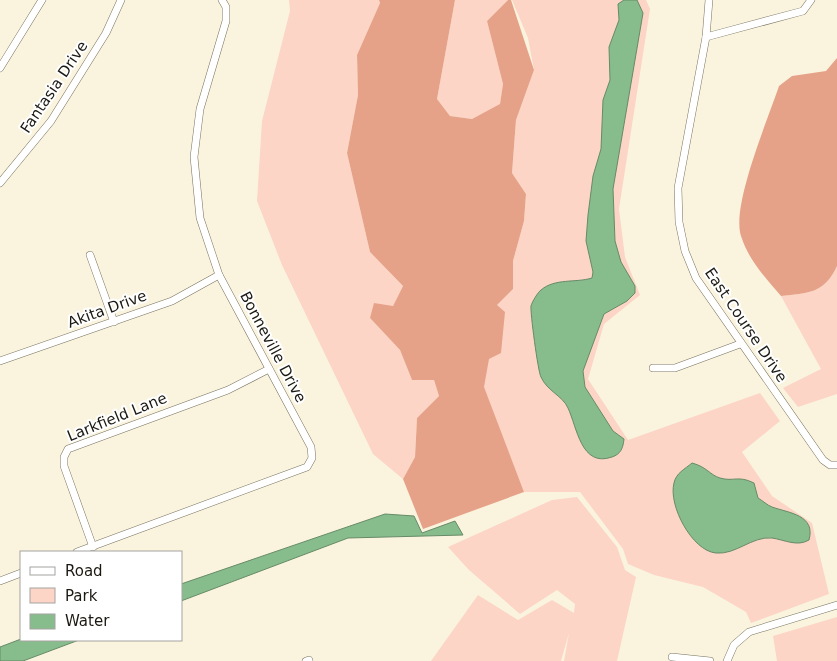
<svg xmlns="http://www.w3.org/2000/svg" width="837" height="661" font-family="'DejaVu Sans',sans-serif">
	<rect width="100%" height="100%" fill="#faf4de"/>
	<g fill="#fcd5c7">
		<polygon points="289,0 379,0 380,3 357,55 358,95 347,153 370,252 403,286 393,306 370,318 400,350 412,380 434,380 439,396 417,418 415,457 403,479 373,454 282,265 257,201 262,121 290,11"/>
		<polygon points="455,0 508,0 487,21 503,84 500,105 472,119 450,116 437,99"/>
		<polygon points="512,0 646,0 650,9 619,209 625,257 640,295 604,324 588,379 628,440 760,393 780,421 742,452 772,496 812,523 829,594 751,623 746,612 703,587 654,575 628,564 623,549 580,492 524,492 483,387 497,305 513,289 513,261 524,221 526,194 512,173 516,120 534,70 528,38"/>
		<path d="M837,266v128l-39,13 -15,-19 38,-19 -40,-73c27,-3 43,-2 56,-30z"/>
		<polygon points="577,497 617,547 625,570 636,577 617,661 564,661 569,633 561,661 431,661 478,595 518,620 552,600 574,613 575,604 557,590 520,614 469,570 448,547 552,500"/>
		<polygon points="837,617 837,661 777,661 773,636"/>
	</g>
	<g fill="#e6a289">
		<polygon points="379,0 455,0 437,99 450,116 472,119 500,104 503,84 487,21 508,0 511,0 534,70 516,120 512,173 526,194 524,221 513,261 513,289 497,305 505,312 501,353 489,359 484,387 524,492 423,529 403,479 415,457 417,418 439,396 434,380 412,380 400,350 370,318 374,303 393,306 403,286 370,252 347,153 358,95 357,55 380,3"/>
		<path d="M837,58v208c-13,28 -29,27 -56,30 -16,-19 -32,-35 -40,-60 -10,-30 27,-117 38,-150l13,-10 34,-5z"/>
	</g>
	<g fill="#87bc8c" stroke="#678b67">
		<path d="M624,0h13l6,13 -30,176 2,52 6,21 14,24v7l-8,8 -23,13 -21,57 2,16 28,44 11,8c-1,9 -3,15 -12,18 -31,11 -35,-30 -44,-49 -5,-12 -21,-17 -27,-31 -3,-5 -11,-66 -10,-71 1,-4 7,-14 10,-16 14,-12 35,-7 51,-12l1,-6 -7,-31 2,-26 5,-39 8,-27 2,-49 7,-20 -1,-33 10,-27 -1,-16z"/>
		<path d="M692,463c15,4 18,12 28,15 14,4 18,-3 34,5l4,15c5,3 9,7 14,9 17,6 44,8 37,33 -12,7 -24,0 -37,-2 -20,-2 -36,17 -56,15 -24,-2 -48,-48 -42,-70 2,-10 11,-14 18,-20z"/>
		<polygon points="385,514 414,516 422,533 455,521 463,535 348,538 181,601 181,584"/>
		<polygon points="21,639 21,640 79,640 23,661 0,661 0,647"/>
	</g>
	<g fill="none" stroke-linecap="round" stroke-linejoin="round">
		<defs>
			<g id="street">
				<polyline points="709,0 706,37 678,188 679,222 685,251 696,278 823,460 830,465 837,465"/>
				<polyline points="706,37 803,11 811,0"/>
				<polyline points="0,68 42,0"/>
				<polyline points="0,183 51,121 106,33 121,0"/>
				<polyline points="90,255 114,322"/>
				<polyline points="0,361 172,301 219,275"/>
				<polyline points="653,368 675,368 740,344"/>
				<polyline points="93,547 64,466 64,457 68,449 228,390 269,369"/>
				<polyline points="77,552 307,467 312,458 311,447 219,275 200,218 194,157 200,109 226,21 226,7 222,0"/>
				<polyline points="0,581 21,573"/>
				<polyline points="672,657 710,661"/>
				<polyline points="306,661 309,660"/>
				<polyline points="727,661 734,645 749,632 837,605"/>
			</g>
		</defs>
		<use href="#street" stroke="#77725f" stroke-width="8"/>
		<use href="#street" stroke="#fff" stroke-width="7"/>
	</g>
	<g text-anchor="middle" dominant-baseline="central" stroke-width="4" stroke-linejoin="round" paint-order="stroke">
		<g font-size="15" fill="#1b1911" stroke="#fff">
			<text transform="translate(54 87) rotate(-56)">Fantasia Drive</text>
			<text transform="translate(107 309) rotate(-20)">Akita Drive</text>
			<text transform="translate(746 325) rotate(56)">East Course Drive</text>
			<text transform="translate(273 347) rotate(62)">Bonneville Drive</text>
			<text transform="translate(117 417) rotate(-22)">Larkfield Lane</text>
		</g>
	</g>
	<rect x="20" y="551" width="162" height="90" fill="#ffffff" stroke="#a4a3a0"/>
	<rect x="30" y="567" width="25" height="8" fill="#ffffff" stroke="#a4a3a0"/>
	<text x="65" y="576" font-size="15" fill="#1b1911">Road</text>
	<rect x="30" y="588" width="25" height="15" fill="#fcd5c7" stroke="#a4a3a0"/>
	<text x="65" y="601" font-size="15" fill="#1b1911">Park</text>
	<rect x="30" y="614" width="25" height="15" fill="#87bc8c" stroke="#a4a3a0"/>
	<text x="65" y="626" font-size="15" fill="#1b1911">Water</text>
</svg>
